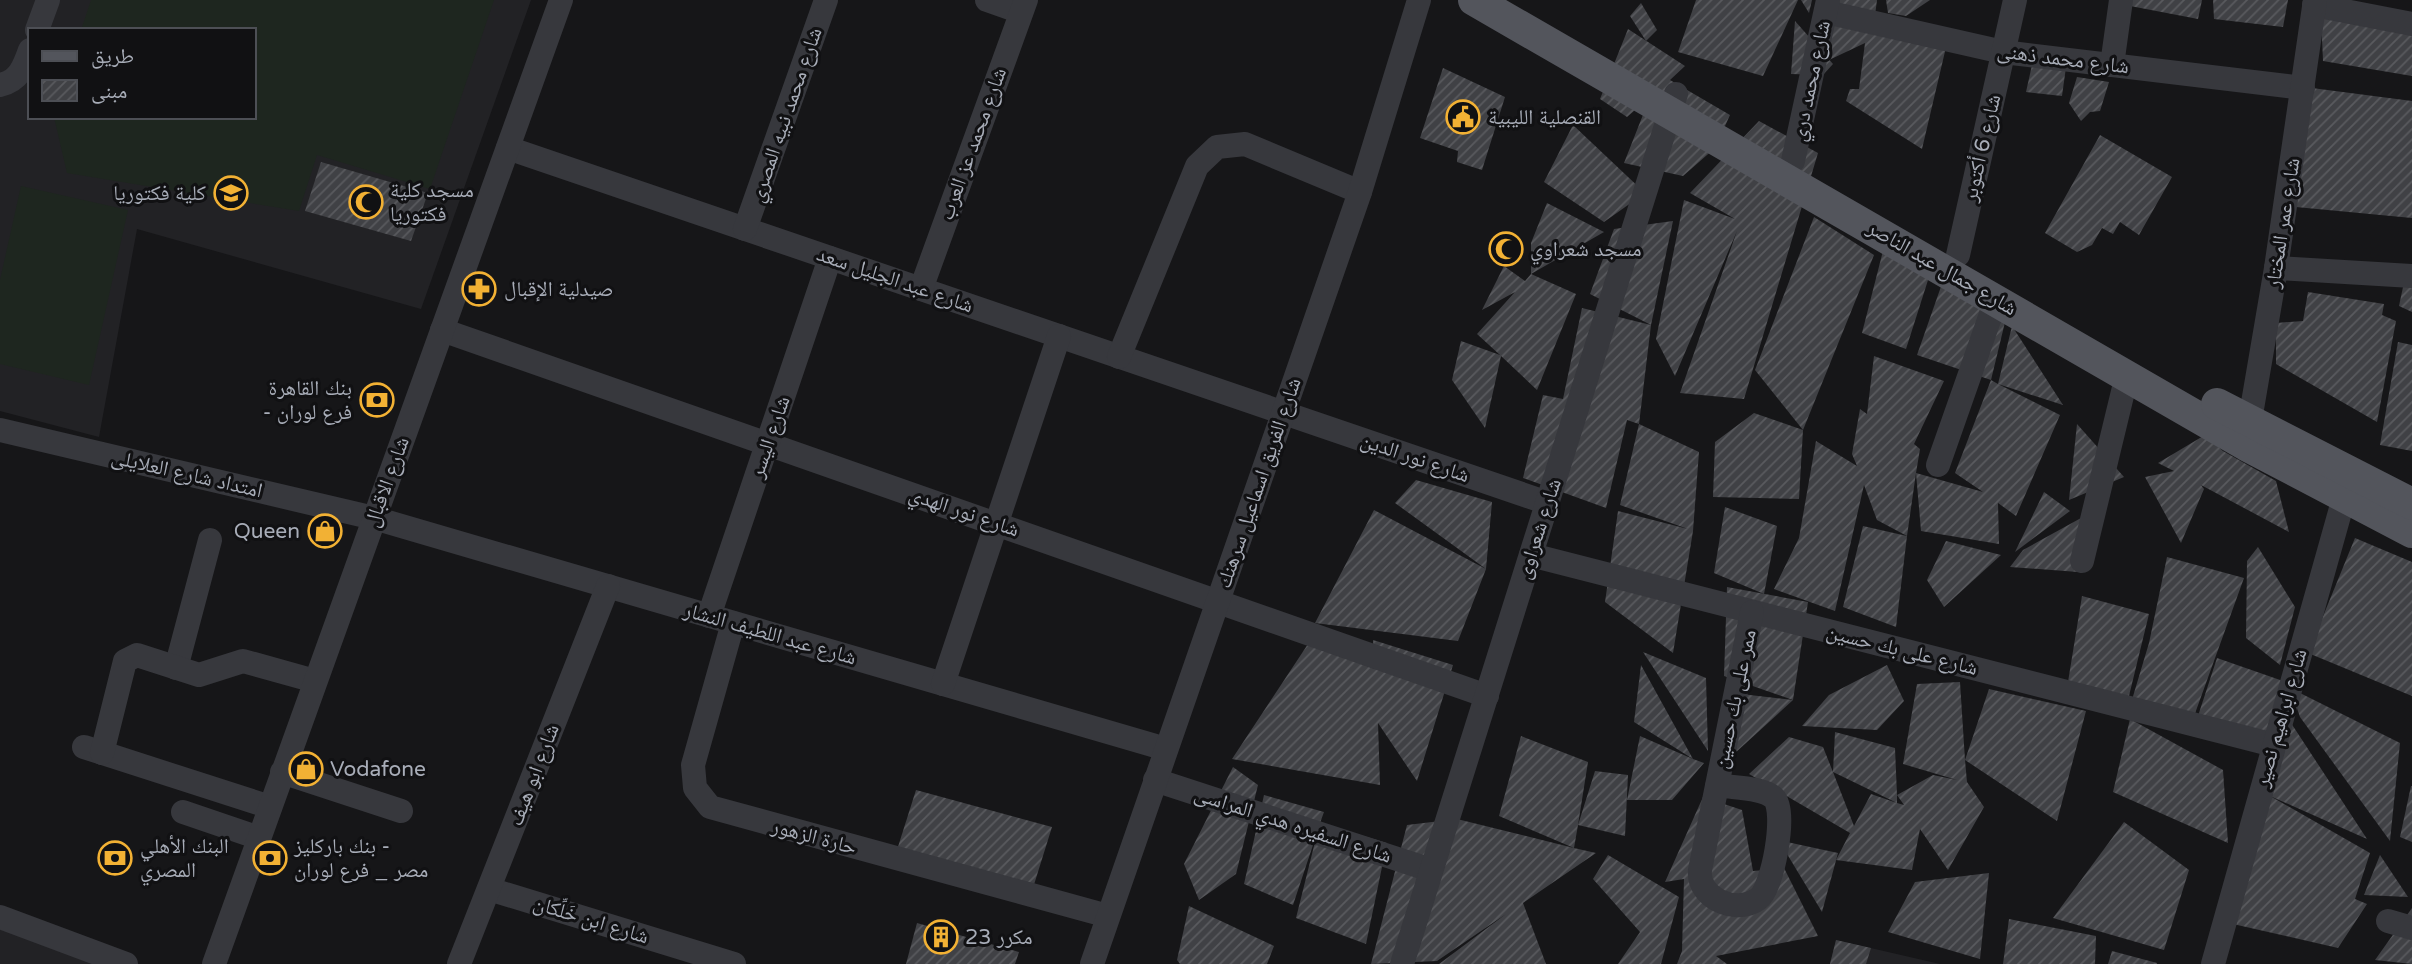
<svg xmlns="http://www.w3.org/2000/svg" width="2412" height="964" font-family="'Varela Round','Noto Naskh Arabic',sans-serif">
	<defs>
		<pattern id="building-hatch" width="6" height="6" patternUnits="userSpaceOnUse" patternTransform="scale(1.75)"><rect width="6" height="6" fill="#404145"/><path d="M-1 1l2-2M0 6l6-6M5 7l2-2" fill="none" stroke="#595a5e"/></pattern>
	</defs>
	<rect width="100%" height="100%" fill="#161618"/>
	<g fill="#222225" fill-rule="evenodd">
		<path d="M0,0h531l-110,309 -284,-80 -38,208 -99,-26zM30,30h224v87h-224z"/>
		<polygon points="0,923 110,964 0,964"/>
		<polygon points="1836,940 1940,964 1830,964"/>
	</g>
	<g fill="#1e261f">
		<polygon points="91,0 494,0 430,189 317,155 299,211 67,173 54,117 254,117 254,30 81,30"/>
		<polygon points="21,186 128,210 89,385 0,364 0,280"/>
	</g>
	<g fill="url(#building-hatch)" fill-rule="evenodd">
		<polygon points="1696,0 1798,0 1763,76 1678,52"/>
		<polygon points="1801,0 1812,0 1809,13"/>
		<polygon points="1823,0 1877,0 1873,31 1947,43 1922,149 1846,101 1850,89 1859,89 1865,43 1829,60"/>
		<polygon points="1886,0 1930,0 1906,16 1888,13"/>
		<polygon points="2126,0 2202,0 2198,19 2125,5"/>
		<polygon points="2213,0 2288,0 2283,27 2214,19"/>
		<polygon points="1641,3 1657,30 1646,41 1630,16"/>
		<polygon points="2321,15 2412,33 2412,76 2323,61"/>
		<polygon points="1795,21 1833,64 1823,75 1791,74"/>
		<polygon points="1628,29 1685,66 1670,80 1730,115 1715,148 1683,176 1624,163 1650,97 1627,117 1600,99"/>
		<polygon points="2032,65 2066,67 2062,96 2026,92"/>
		<polygon points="1443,68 1505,97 1482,170 1457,162 1458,151 1420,138"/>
		<polygon points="2077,77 2109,82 2100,111 2090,112 2081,121 2069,103"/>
		<polygon points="2312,88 2412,101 2412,218 2296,207"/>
		<polygon points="1759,121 1818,153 1744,399 1680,393 1737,231 1675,376 1656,339 1684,200 1735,219 1690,193"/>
		<polygon points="1573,125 1645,193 1604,222 1544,182"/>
		<polygon points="2100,135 2172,177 2139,235 2120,222 2113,234 2102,228 2092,245 2077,252 2045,233"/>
		<polygon points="321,162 428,193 411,241 305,211"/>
		<polygon points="1547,203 1604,232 1531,274 1531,243"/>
		<polygon points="1814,217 1874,255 1803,430 1755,370"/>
		<polygon points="1673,221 1651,325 1590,294 1614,229"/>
		<polygon points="1884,247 1929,277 1906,349 1862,333"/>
		<polygon points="1504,266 1525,281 1531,274 1576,294 1537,390 1501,356 1485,428 1452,380 1461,341 1500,355 1477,334 1515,292 1482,310"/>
		<polygon points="1944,278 2006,318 1991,380 1917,355"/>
		<polygon points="2403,287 2412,287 2412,312 2399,306"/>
		<polygon points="2308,292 2384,304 2382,315 2396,321 2377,422 2276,364 2276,323 2303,321"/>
		<polygon points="1582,308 1651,325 1639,424 1627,420 1606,508 1523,478 1543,395 1563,399"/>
		<polygon points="2012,326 2063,405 1998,384 2060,415 2016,516 1998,503 1999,544 1921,531 1916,473 1907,536 1877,520 1864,485 1835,611 1774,589 1799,538 1816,441 1857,466 1852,454 1860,409 1867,414 1874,356 1944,381 1914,444 1920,449 1916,473 1983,492 1955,473 1991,380 1998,384"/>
		<polygon points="2398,342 2412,345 2412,451 2380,445"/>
		<polygon points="1754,413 1803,430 1799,499 1713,497 1715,442"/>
		<polygon points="1639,424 1699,452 1693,531 1673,653 1605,602 1618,511 1688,529 1620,505"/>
		<polygon points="2077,424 2124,477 2069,500"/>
		<polygon points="2205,435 2223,451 2276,481 2289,532 2201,485 2204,489 2181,543 2145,477 2174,471 2158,463"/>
		<polygon points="1416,480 1492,502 1486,569 1458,641 1315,623 1374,510 1486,569 1395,503"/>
		<polygon points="2044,492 2070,511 2015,552"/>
		<polygon points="1725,507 1777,526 1764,594 1714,573"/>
		<polygon points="2081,518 2078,572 2010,567 2023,550"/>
		<polygon points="1863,526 1907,536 1896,627 1843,607"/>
		<polygon points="2355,538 2412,562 2412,696 2308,653"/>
		<polygon points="1946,541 2001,555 1944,607 1927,580"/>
		<polygon points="2258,547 2295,607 2280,665 2246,638 2247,561"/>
		<polygon points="2167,557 2244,578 2193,719 2131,703 2149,643"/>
		<polygon points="1727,587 1808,602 1793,700 1724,676"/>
		<polygon points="2082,596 2149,614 2128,700 2067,688"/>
		<polygon points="1373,640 1453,665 1417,781 1378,723 1380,785 1232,759 1308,644 1375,669"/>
		<polygon points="1643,652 1706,678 1708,751"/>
		<polygon points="2217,658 2283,681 2269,738 2196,722"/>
		<polygon points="1641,665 1693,759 1704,763 1672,800 1627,800 1640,736 1693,759 1634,722"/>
		<polygon points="1887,665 1904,701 1877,730 1802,726 1829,695"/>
		<path d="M1960,682l5,78 24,-71 97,22 -29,110 -92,-61 2,22 17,25 -36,63 -28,-41 -8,41 -76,-10 14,-27 -101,-59 40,-37 34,10 10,25 2,-40 60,16 2,47 36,-20 24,5 -54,-16 14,-80zM1833,772l64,31v-8l7,10 -7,-2 -26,-9 -17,32z"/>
		<polygon points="2290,688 2400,743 2390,841 2300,717"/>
		<polygon points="1724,692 1793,700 1735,753"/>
		<polygon points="2130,719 2223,770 2228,843 2113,792"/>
		<polygon points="2291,723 2367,839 2270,796 2370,853 2355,899 2367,904 2338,948 2233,924 2267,794"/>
		<polygon points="1521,736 1588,762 1578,825 1595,771 1628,775 1625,836 1578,825 1574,848 1596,853 1523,903 1546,964 1439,964 1506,914 1437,961 1371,964 1407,825 1457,819 1574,848 1499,816"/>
		<polygon points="1233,767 1258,785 1236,874 1199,900 1184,864"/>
		<polygon points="2411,786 2412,786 2412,842 2400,837"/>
		<polygon points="916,790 1052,827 1032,891 896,853"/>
		<polygon points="1264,795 1324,812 1320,823 1387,843 1366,944 1296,918 1318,830 1293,905 1244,884"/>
		<polygon points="1703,797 1742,810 1753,871 1784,868 1818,936 1716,956 1727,964 1677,964 1682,951 1684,879 1665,882"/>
		<polygon points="2124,822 2189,870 2164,950 2053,918"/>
		<polygon points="1787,842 1838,853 1822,912 1787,854"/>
		<polygon points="1608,855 1679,897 1661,964 1618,964 1640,932 1593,879"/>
		<polygon points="2380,855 2408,897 2364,895"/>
		<polygon points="1989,873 1980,959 1888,932 1915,882"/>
		<polygon points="1189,906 1274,946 1267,964 1180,964 1177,960"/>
		<polygon points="2412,908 2412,964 2375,960"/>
		<polygon points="2009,919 2096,936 2095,964 2003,964"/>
		<polygon points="917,923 1019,952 1015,964 906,964"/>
		<polygon points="1836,940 1871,948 1866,964 1830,964"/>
		<polygon points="2112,951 2157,963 2157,964 2108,964"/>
	</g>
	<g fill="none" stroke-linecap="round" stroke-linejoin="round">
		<g stroke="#37383d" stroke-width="24">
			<polyline points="987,0 1021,12"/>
			<polyline points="2314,5 2412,24"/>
			<polyline points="1826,12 2003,52 2303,88"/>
			<polyline points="37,30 48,0"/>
			<polyline points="2112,65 2121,0"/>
			<path d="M0,85c19,-4 24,-18 30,-35"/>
			<polyline points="508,148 1548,503"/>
			<polyline points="1793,161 1828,0"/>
			<polyline points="745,229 826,0"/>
			<polyline points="1958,255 2015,0"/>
			<polyline points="2276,268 2412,276"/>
			<polyline points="921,289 1026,0"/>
			<polyline points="442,330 1487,696"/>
			<polyline points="1119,357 1197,166 1217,147 1245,144 1360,192"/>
			<polyline points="0,430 374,518 1166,749"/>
			<polyline points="2247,438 2276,268 2315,0"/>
			<polyline points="1938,465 1996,300"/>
			<polyline points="1531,555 2274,745"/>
			<polyline points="2082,561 2127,375"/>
			<polyline points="709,616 830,258"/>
			<polyline points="733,623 693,765 695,788 710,807 1108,916"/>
			<polyline points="176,668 210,540"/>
			<polyline points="943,684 1059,336"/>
			<polyline points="84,747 270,807"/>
			<polyline points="102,753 125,661 137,655 199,675 243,661 315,681"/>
			<polyline points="282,772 401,811"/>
			<polyline points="1155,780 1431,870"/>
			<path d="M1717,785c15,3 46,2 57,13 13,13 -1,91 -16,101 -22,16 -61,-1 -58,-29l52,-258"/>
			<polyline points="183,812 259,838"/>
			<polyline points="489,889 734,964"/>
			<polyline points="0,917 126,964"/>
			<polyline points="2388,921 2412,928"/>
			<polyline points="214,964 561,0"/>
			<polyline points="459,964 608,586"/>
			<polyline points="1092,964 1360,192 1419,0"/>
			<polyline points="1402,964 1676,94"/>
			<polyline points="2213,964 2349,480"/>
		</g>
		<g stroke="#53555c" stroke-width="32">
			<polyline points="1474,0 2246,445 2412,532"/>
			<polyline points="2217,404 2412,504"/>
		</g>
	</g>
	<defs>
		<symbol id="civic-ring" viewBox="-11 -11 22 22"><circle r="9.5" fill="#111113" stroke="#f2b134" stroke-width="1.5"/><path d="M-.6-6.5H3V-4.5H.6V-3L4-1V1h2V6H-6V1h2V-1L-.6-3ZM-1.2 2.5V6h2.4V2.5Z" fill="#f2b134"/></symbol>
		<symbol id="school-ring" viewBox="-11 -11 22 22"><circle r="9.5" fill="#111113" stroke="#f2b134" stroke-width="1.5"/><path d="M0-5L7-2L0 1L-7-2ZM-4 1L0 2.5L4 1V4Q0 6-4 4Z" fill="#f2b134"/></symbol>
		<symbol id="mosque-ring" viewBox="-11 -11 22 22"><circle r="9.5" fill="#111113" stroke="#f2b134" stroke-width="1.5"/><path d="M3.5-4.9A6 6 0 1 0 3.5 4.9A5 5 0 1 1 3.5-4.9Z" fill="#f2b134"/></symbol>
		<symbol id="pharmacy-ring" viewBox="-11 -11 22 22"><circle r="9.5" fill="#111113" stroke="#f2b134" stroke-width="1.5"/><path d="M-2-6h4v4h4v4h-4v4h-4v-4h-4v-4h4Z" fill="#f2b134"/></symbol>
		<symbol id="bank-ring" viewBox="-11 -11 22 22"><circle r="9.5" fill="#111113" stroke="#f2b134" stroke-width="1.5"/><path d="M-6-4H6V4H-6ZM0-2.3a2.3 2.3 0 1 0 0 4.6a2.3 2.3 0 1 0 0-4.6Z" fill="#f2b134"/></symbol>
		<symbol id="shop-ring" viewBox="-11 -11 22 22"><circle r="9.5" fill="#111113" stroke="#f2b134" stroke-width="1.5"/><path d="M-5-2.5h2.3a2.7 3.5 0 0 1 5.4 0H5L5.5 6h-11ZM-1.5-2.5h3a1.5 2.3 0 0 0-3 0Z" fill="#f2b134"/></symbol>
		<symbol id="building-ring" viewBox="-11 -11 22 22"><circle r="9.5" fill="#111113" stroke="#f2b134" stroke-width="1.5"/><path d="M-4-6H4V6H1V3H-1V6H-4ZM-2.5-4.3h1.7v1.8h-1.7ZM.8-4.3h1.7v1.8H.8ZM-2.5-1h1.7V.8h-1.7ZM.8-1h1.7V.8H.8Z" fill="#f2b134"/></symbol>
	</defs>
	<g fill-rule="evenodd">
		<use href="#civic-ring" x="1444" y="98" width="38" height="38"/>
		<use href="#school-ring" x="212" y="174" width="38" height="38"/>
		<use href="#mosque-ring" x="347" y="183" width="38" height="38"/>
		<use href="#mosque-ring" x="1487" y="230" width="38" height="38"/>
		<use href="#pharmacy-ring" x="460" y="270" width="38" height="38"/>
		<use href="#bank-ring" x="358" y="381" width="38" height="38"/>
		<use href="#shop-ring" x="306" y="512" width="38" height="38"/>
		<use href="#shop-ring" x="287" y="750" width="38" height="38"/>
		<use href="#bank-ring" x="96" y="839" width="38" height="38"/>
		<use href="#bank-ring" x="251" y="839" width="38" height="38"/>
		<use href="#building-ring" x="922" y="918" width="38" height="38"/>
	</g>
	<g text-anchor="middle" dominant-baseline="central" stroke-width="6" stroke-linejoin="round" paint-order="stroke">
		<g font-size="21" fill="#a8adb8" stroke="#111113">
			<text transform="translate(2063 59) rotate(7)">شارع محمد ذهنى</text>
			<text transform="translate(1811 81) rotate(-78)">شارع محمد دري</text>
			<text transform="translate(786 115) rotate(-71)">شارع محمد نبيه المصري</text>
			<text transform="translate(973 144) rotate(-70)">شارع محمد عز العرب</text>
			<text transform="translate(1982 148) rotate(-77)">شارع 6 أكتوبر</text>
			<text transform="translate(2283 223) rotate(-81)">شارع عمر المختار</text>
			<text transform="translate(1942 268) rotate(30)">شارع جمال عبد الناصر</text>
			<text transform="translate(895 280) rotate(19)">شارع عبد الجليل سعد</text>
			<text transform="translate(770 437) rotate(-71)">شارع اليسر</text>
			<text transform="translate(1415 458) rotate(19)">شارع نور الدين</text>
			<text transform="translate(187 474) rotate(13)">امتداد شارع العلايلى</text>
			<text transform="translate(387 482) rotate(-70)">شارع الاقبال</text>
			<text transform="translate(1259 483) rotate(-71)">شارع الفريق اسماعيل سرهنك</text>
			<text transform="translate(964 512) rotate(19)">شارع نور الهدي</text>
			<text transform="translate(1539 529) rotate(-72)">شارع شعراوى</text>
			<text transform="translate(770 634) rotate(16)">شارع عبد اللطيف النشار</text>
			<text transform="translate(1902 650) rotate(14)">شارع على بك حسين</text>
			<text transform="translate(1735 699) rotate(-78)">ممر على بك حسين</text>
			<text transform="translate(2281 718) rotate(-74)">شارع ابراهيم نصير</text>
			<text transform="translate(534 775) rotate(-69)">شارع ابو هيف</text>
			<text transform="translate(1293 825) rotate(18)">شارع السفيره هدي المراسى</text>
			<text transform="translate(814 837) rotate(15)">حارة الزهور</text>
			<text transform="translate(591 920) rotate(17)">شارع ابن خَلِّكان</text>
		</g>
		<g font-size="21" fill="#a8adb8" stroke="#111113" text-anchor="start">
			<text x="1488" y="117">القنصلية الليبية</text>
			<text x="390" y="190">مسجد كلية<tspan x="390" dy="24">فكتوريا</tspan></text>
			<text x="206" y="193" text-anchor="end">كلية فكتوريا</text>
			<text x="1530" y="249">مسجد شعراوي</text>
			<text x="504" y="289">صيدلية الإقبال</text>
			<text x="352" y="388" text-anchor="end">بنك القاهرة<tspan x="352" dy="24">- فرع لوران</tspan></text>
			<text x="300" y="531" text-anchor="end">Queen</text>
			<text x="330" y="769">Vodafone</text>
			<text x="140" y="846">البنك الأهلي<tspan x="140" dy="24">المصري</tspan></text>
			<text x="294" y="846">بنك باركليز -<tspan x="294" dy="24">مصر _ فرع لوران</tspan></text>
			<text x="965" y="937">23 مكرر</text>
		</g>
	</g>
	<rect x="28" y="28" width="228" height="91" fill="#111113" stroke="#4d4f55" stroke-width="2"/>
	<rect x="42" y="51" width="35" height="10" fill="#53555c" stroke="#4d4f55" stroke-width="2"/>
	<text x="91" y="63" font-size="21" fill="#a8adb8">طريق</text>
	<rect x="42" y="80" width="35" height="21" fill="url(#building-hatch)" stroke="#4d4f55" stroke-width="2"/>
	<text x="91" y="98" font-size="21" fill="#a8adb8">مبنى</text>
</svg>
